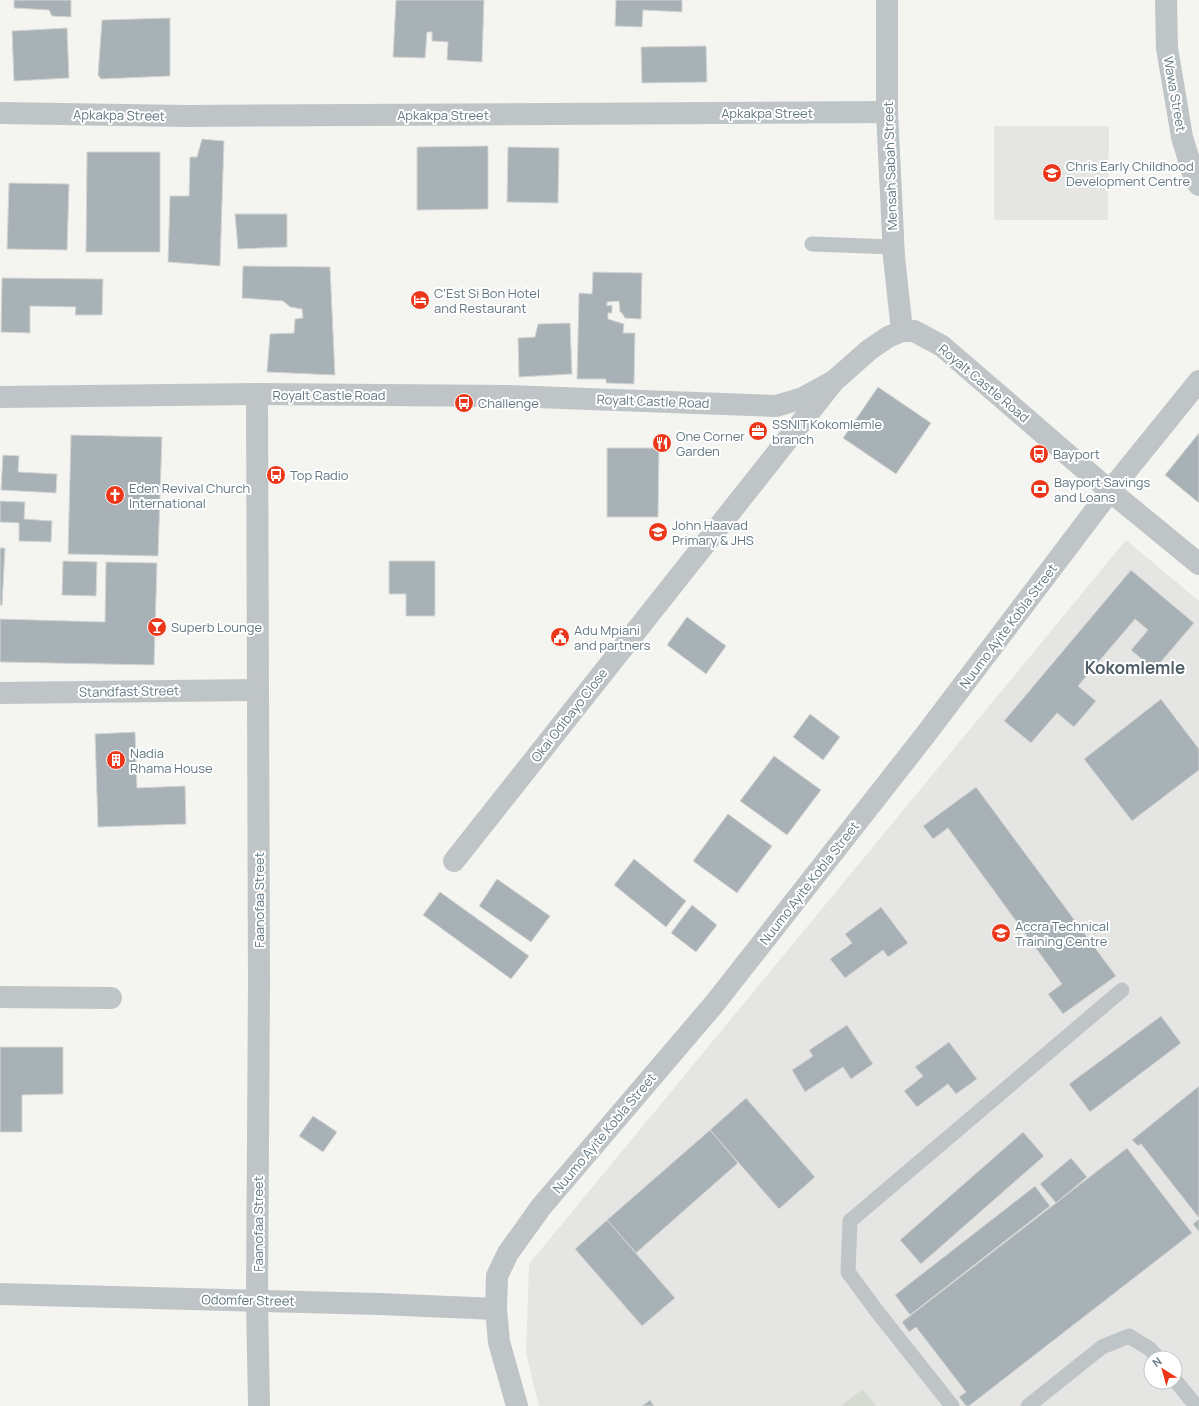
<svg xmlns="http://www.w3.org/2000/svg" width="1199" height="1406" font-family="Manrope,sans-serif">
	<rect width="100%" height="100%" fill="#f4f4f0"/>
	<g fill="#e5e5e3" fill-rule="evenodd">
		<polygon points="994,126 1109,126 1108,220 994,220"/>
		<path d="M1126,540l73,61v805h-660l-13,-53 3,-89zM1151,1358h24v24h-24z"/>
	</g>
	<polygon fill="#d6dbd1" points="863,1389 876,1406 841,1406"/>
	<g fill="#a8b2b6" stroke="#d5d5d3">
		<polygon points="14,0 71,0 71,17 52,16 49,10 14,8"/>
		<polygon points="396,0 484,0 482,62 447,60 448,42 432,41 432,32 427,32 425,58 393,57"/>
		<polygon points="616,0 682,0 682,12 643,10 642,27 615,26"/>
		<polygon points="170,18 170,76 101,79 98,75 102,20"/>
		<polygon points="67,28 69,78 14,81 12,31"/>
		<polygon points="706,46 707,82 642,83 641,47"/>
		<polygon points="202,139 224,141 220,266 168,262 170,196 189,196 190,157 197,157"/>
		<polygon points="488,146 488,209 417,210 417,147"/>
		<polygon points="508,147 559,148 558,203 507,202"/>
		<polygon points="87,152 160,152 160,252 86,252"/>
		<polygon points="9,183 69,184 67,250 7,249"/>
		<polygon points="235,214 287,214 287,247 238,249"/>
		<polygon points="243,266 330,267 335,375 267,372 270,334 294,333 295,319 303,318 302,309 290,307 283,301 242,298"/>
		<polygon points="593,272 642,273 641,319 625,318 622,313 620,312 619,301 607,302 607,306 612,305 612,313 608,313 608,319 624,324 623,333 635,333 634,384 606,383 606,379 577,379 579,293 592,294"/>
		<polygon points="2,278 103,279 102,315 75,315 76,307 30,306 30,333 1,332"/>
		<polygon points="570,323 572,374 519,377 518,338 535,337 538,324"/>
		<polygon points="878,387 931,423 896,474 843,438"/>
		<polygon points="1199,433 1199,503 1165,475"/>
		<polygon points="71,435 162,437 158,556 68,554"/>
		<polygon points="607,448 659,448 658,517 607,517"/>
		<polygon points="3,455 19,456 18,472 57,474 56,493 1,490"/>
		<polygon points="0,501 25,502 24,519 52,521 51,542 19,541 19,523 0,522"/>
		<polygon points="0,548 5,548 2,605 0,605"/>
		<polygon points="63,561 97,562 96,596 62,595"/>
		<polygon points="389,561 435,561 435,616 406,616 406,594 389,594"/>
		<polygon points="106,562 157,563 154,665 0,662 0,619 105,622"/>
		<polygon points="1131,570 1194,623 1154,670 1131,650 1148,630 1135,619 1078,686 1096,701 1074,727 1057,713 1031,743 1004,721"/>
		<polygon points="687,617 726,646 706,674 667,645"/>
		<polygon points="1161,699 1199,749 1199,770 1132,821 1084,759"/>
		<polygon points="810,714 840,737 823,760 793,737"/>
		<polygon points="135,732 137,788 185,786 186,824 98,827 95,734"/>
		<polygon points="774,756 821,790 787,835 740,801"/>
		<polygon points="976,787 1116,976 1063,1014 1048,994 1062,984 948,828 933,839 923,826"/>
		<polygon points="728,814 772,846 737,893 693,861"/>
		<polygon points="634,859 686,901 666,927 614,885"/>
		<polygon points="497,879 550,916 531,942 479,906"/>
		<polygon points="440,892 529,956 511,979 423,915"/>
		<polygon points="692,905 717,925 696,952 671,933"/>
		<polygon points="881,907 908,943 888,957 883,950 845,978 830,959 852,943 845,934"/>
		<polygon points="1161,1016 1181,1043 1090,1112 1069,1084"/>
		<polygon points="847,1025 873,1064 851,1079 843,1067 805,1092 792,1070 813,1056 809,1050"/>
		<polygon points="949,1042 977,1079 956,1094 948,1084 917,1107 904,1091 923,1076 915,1067"/>
		<polygon points="0,1047 63,1047 63,1094 22,1095 22,1132 0,1132"/>
		<polygon points="1199,1086 1199,1218 1141,1144 1138,1146 1132,1140"/>
		<polygon points="746,1098 815,1177 779,1209 710,1130"/>
		<polygon points="313,1116 337,1132 323,1152 299,1136"/>
		<polygon points="710,1130 738,1163 636,1253 607,1220"/>
		<polygon points="1023,1132 1044,1156 921,1264 900,1240"/>
		<polygon points="1127,1148 1192,1233 969,1406 966,1406 959,1397 966,1392 916,1327 909,1332 902,1322"/>
		<polygon points="1071,1158 1087,1177 1056,1203 1040,1184"/>
		<polygon points="1035,1186 1050,1206 910,1315 895,1295"/>
		<polygon points="1199,1219 1199,1232 1193,1224"/>
		<polygon points="607,1220 675,1298 642,1326 575,1249"/>
		<polygon points="650,1400 654,1406 642,1406"/>
	</g>
	<g fill="none" stroke-linecap="round" stroke-linejoin="round">
		<g stroke="#bfc4c6" stroke-width="15">
			<polyline points="812,244 893,247"/>
			<polyline points="1175,1380 1196,1406"/>
			<polyline points="952,1406 876,1310 848,1272 850,1221 1122,990"/>
			<polyline points="1028,1406 1102,1347 1129,1336 1150,1349 1158,1358"/>
		</g>
		<g stroke="#bfc4c6" stroke-width="22">
			<polyline points="887,0 887,112 894,257 902,331"/>
			<polyline points="1166,0 1167,48 1182,137 1195,180 1199,185"/>
			<polyline points="0,113 186,116 887,112"/>
			<polyline points="257,394 259,984 257,1301 259,1406"/>
			<polyline points="0,693 258,690"/>
			<polyline points="454,861 834,381"/>
			<polyline points="0,997 111,998"/>
			<polyline points="0,1294 379,1304 496,1309"/>
			<polyline points="517,1406 499,1342 496,1309 497,1276 508,1253 541,1207 715,1003 926,734 1110,491 1199,381"/>
		</g>
		<polyline stroke="#bfc4c6" stroke-width="22" points="0,397 257,394 508,396 776,406 803,398 834,381 869,350 888,337 902,331 914,331 942,346 1110,491 1199,564"/>
	</g>
	<defs>
		<symbol id="school-disc" viewBox="-11 -11 22 22"><circle r="9.5" fill="#eb3619" stroke="#fff"/><path d="M0-5L7-2L0 1L-7-2ZM-4 1L0 2.5L4 1V4Q0 6-4 4Z" fill="#fff"/></symbol>
		<symbol id="hotel-disc" viewBox="-11 -11 22 22"><circle r="9.5" fill="#eb3619" stroke="#fff"/><path d="M-6-4.5h1.5V1H6V5H4.5V3h-9V5H-6ZM-4 0a1.8 1.8 0 1 1 3.6 0ZM.5 0V-2.5h3Q6-2.5 6 0Z" fill="#fff"/></symbol>
		<symbol id="bus-disc" viewBox="-11 -11 22 22"><circle r="9.5" fill="#eb3619" stroke="#fff"/><path d="M-5-6H5V4H4V6H2V4H-2V6H-4V4H-5ZM-3.5-4V0h7V-4ZM-3.5 1.2v1.5H-2V1.2ZM2 1.2v1.5H3.5V1.2Z" fill="#fff"/></symbol>
		<symbol id="office-disc" viewBox="-11 -11 22 22"><circle r="9.5" fill="#eb3619" stroke="#fff"/><path d="M-6-3h4V-5.5h4V-3h4V5H-6ZM-1-4.5V-3h2v-1.5ZM-6 0V1H6V0Z" fill="#fff"/></symbol>
		<symbol id="restaurant-disc" viewBox="-11 -11 22 22"><circle r="9.5" fill="#eb3619" stroke="#fff"/><path d="M-5-6h1v4h1v-4h1v4h1v-4h1v5L-1.5 .5V6h-2V.5L-5-1ZM5-6V6H3V1.5H1.5Q1.5-4 5-6Z" fill="#fff"/></symbol>
		<symbol id="bank-disc" viewBox="-11 -11 22 22"><circle r="9.5" fill="#eb3619" stroke="#fff"/><path d="M-6-4H6V4H-6ZM0-2.3a2.3 2.3 0 1 0 0 4.6a2.3 2.3 0 1 0 0-4.6Z" fill="#fff"/></symbol>
		<symbol id="church-disc" viewBox="-11 -11 22 22"><circle r="9.5" fill="#eb3619" stroke="#fff"/><path d="M-1.2-6h2.4v3.5h3.3v2.4h-3.3V6h-2.4V-.1h-3.3v-2.4h3.3Z" fill="#fff"/></symbol>
		<symbol id="bar-disc" viewBox="-11 -11 22 22"><circle r="9.5" fill="#eb3619" stroke="#fff"/><path d="M-6-5H6L.8 .8V4.5H3.5V6h-7V4.5H-.8V.8Z" fill="#fff"/></symbol>
		<symbol id="civic-disc" viewBox="-11 -11 22 22"><circle r="9.5" fill="#eb3619" stroke="#fff"/><path d="M-.6-6.5H3V-4.5H.6V-3L4-1V1h2V6H-6V1h2V-1L-.6-3ZM-1.2 2.5V6h2.4V2.5Z" fill="#fff"/></symbol>
		<symbol id="building-disc" viewBox="-11 -11 22 22"><circle r="9.5" fill="#eb3619" stroke="#fff"/><path d="M-4-6H4V6H1V3H-1V6H-4ZM-2.5-4.3h1.7v1.8h-1.7ZM.8-4.3h1.7v1.8H.8ZM-2.5-1h1.7V.8h-1.7ZM.8-1h1.7V.8H.8Z" fill="#fff"/></symbol>
	</defs>
	<g fill-rule="evenodd">
		<use href="#school-disc" x="1041" y="162" width="22" height="22"/>
		<use href="#hotel-disc" x="409" y="289" width="22" height="22"/>
		<use href="#bus-disc" x="453" y="392" width="22" height="22"/>
		<use href="#office-disc" x="747" y="420" width="22" height="22"/>
		<use href="#restaurant-disc" x="651" y="432" width="22" height="22"/>
		<use href="#bus-disc" x="1028" y="443" width="22" height="22"/>
		<use href="#bus-disc" x="265" y="464" width="22" height="22"/>
		<use href="#bank-disc" x="1029" y="478" width="22" height="22"/>
		<use href="#church-disc" x="104" y="484" width="22" height="22"/>
		<use href="#school-disc" x="647" y="521" width="22" height="22"/>
		<use href="#bar-disc" x="146" y="616" width="22" height="22"/>
		<use href="#civic-disc" x="549" y="626" width="22" height="22"/>
		<use href="#building-disc" x="105" y="749" width="22" height="22"/>
		<use href="#school-disc" x="990" y="922" width="22" height="22"/>
	</g>
	<g text-anchor="middle" dominant-baseline="central" stroke-width="4" stroke-linejoin="round" paint-order="stroke">
		<g font-size="13" fill="#627782" stroke="#fff">
			<text transform="translate(1175 94) rotate(80)">Wawa Street</text>
			<text x="767" y="113">Apkakpa Street</text>
			<text transform="translate(119 115) rotate(1)">Apkakpa Street</text>
			<text x="443" y="115">Apkakpa Street</text>
			<text transform="translate(890 166) rotate(-92)">Mensah Sabah Street</text>
			<text transform="translate(984 383) rotate(40)">Royalt Castle Road</text>
			<text x="329" y="395">Royalt Castle Road</text>
			<text transform="translate(653 401) rotate(2)">Royalt Castle Road</text>
			<text transform="translate(1008 626) rotate(-53)">Nuumo Ayite Kobla Street</text>
			<text transform="translate(129 691) rotate(-1)">Standfast Street</text>
			<text transform="translate(569 715) rotate(-52)">Okai Odibayo Close</text>
			<text transform="translate(809 883) rotate(-52)">Nuumo Ayite Kobla Street</text>
			<text transform="translate(259 900) rotate(-90)">Faanofaa Street</text>
			<text transform="translate(604 1133) rotate(-50)">Nuumo Ayite Kobla Street</text>
			<text transform="translate(258 1224) rotate(-90)">Faanofaa Street</text>
			<text transform="translate(248 1300) rotate(1)">Odomfer Street</text>
		</g>
		<g font-size="13" fill="#627782" stroke="#fff" text-anchor="start">
			<text x="1066" y="166">Chris Early Childhood<tspan x="1066" dy="15">Development Centre</tspan></text>
			<text x="434" y="293">C'Est Si Bon Hotel<tspan x="434" dy="15">and Restaurant</tspan></text>
			<text x="478" y="403">Challenge</text>
			<text x="772" y="424">SSNIT Kokomlemle<tspan x="772" dy="15">branch</tspan></text>
			<text x="676" y="436">One Corner<tspan x="676" dy="15">Garden</tspan></text>
			<text x="1053" y="454">Bayport</text>
			<text x="290" y="475">Top Radio</text>
			<text x="1054" y="482">Bayport Savings<tspan x="1054" dy="15">and Loans</tspan></text>
			<text x="129" y="488">Eden Revival Church<tspan x="129" dy="15">International</tspan></text>
			<text x="672" y="525">John Haavad<tspan x="672" dy="15">Primary &amp; JHS</tspan></text>
			<text x="171" y="627">Superb Lounge</text>
			<text x="574" y="630">Adu Mpiani<tspan x="574" dy="15">and partners</tspan></text>
			<text x="130" y="753">Nadia<tspan x="130" dy="15">Rhama House</tspan></text>
			<text x="1015" y="926">Accra Technical<tspan x="1015" dy="15">Training Centre</tspan></text>
		</g>
		<g font-size="17" font-weight="bold" fill="#505f67" stroke="#fff">
			<text x="1135" y="667">Kokomlemle</text>
		</g>
	</g>
	<g transform="translate(1163 1370) rotate(323)"><circle r="19" fill="#ffffff" stroke="#c0c9cd"/>
	<path d="M0-3L7 15L0 10L-7 15Z" fill="#eb3619"/>
	<text y="-6" font-size="11" font-weight="bold" text-anchor="middle" fill="#627782">N</text>
	</g>
</svg>
